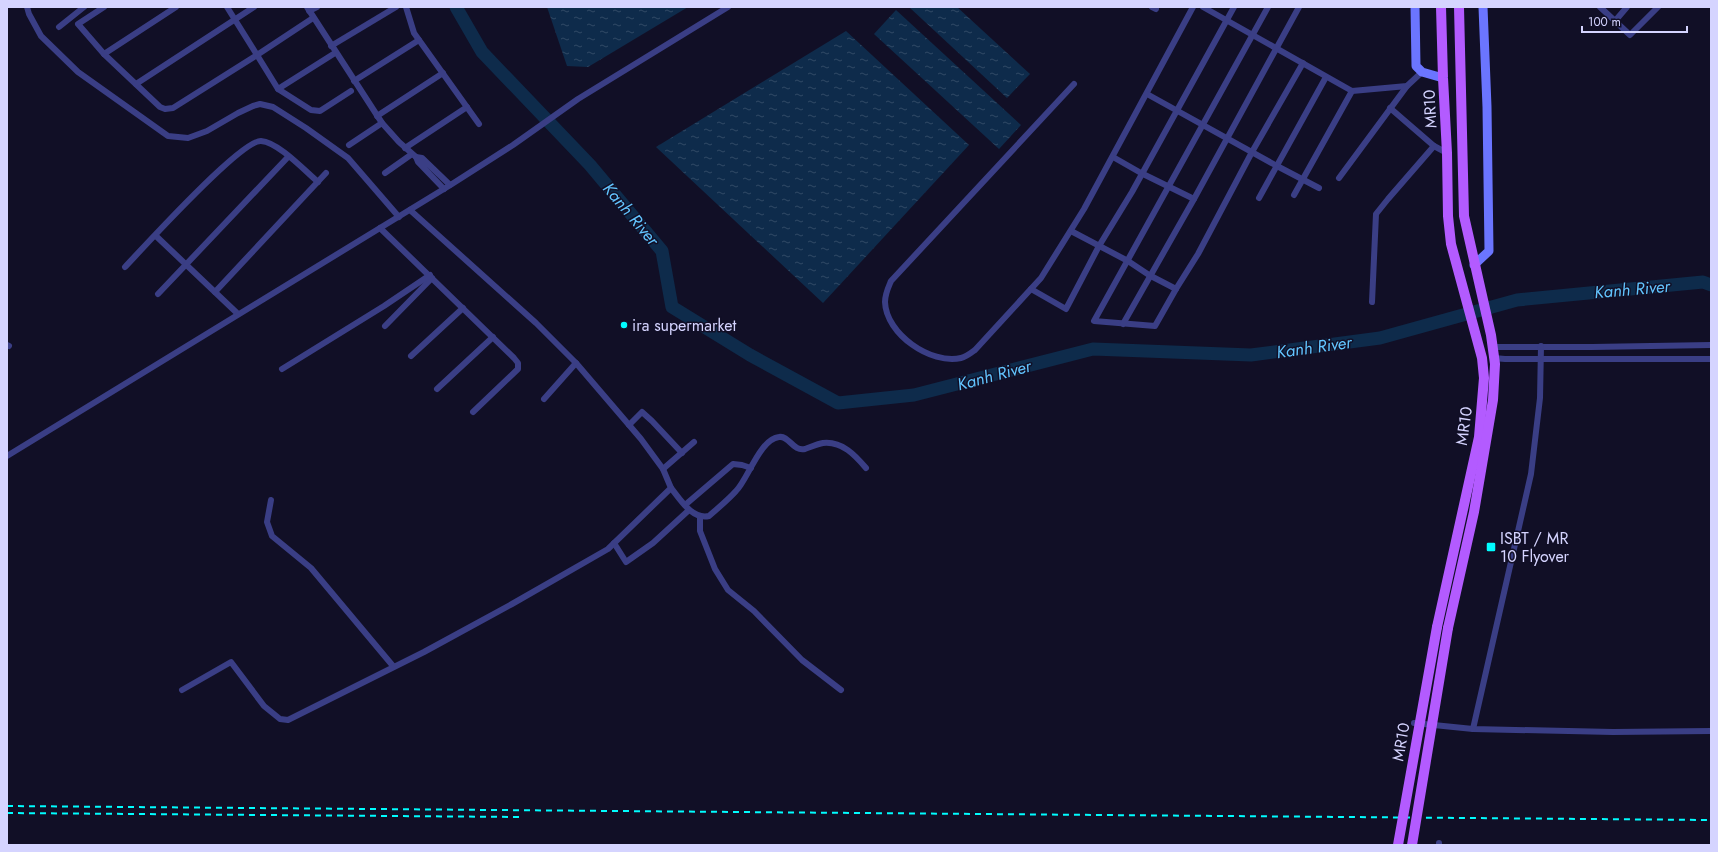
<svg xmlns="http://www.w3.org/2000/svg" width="1718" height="852" font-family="Jost,sans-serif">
	<defs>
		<pattern id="water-ripples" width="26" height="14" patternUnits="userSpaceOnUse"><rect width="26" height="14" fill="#0e2b4b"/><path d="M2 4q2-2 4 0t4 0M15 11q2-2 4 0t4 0" fill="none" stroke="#304966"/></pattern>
	</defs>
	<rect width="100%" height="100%" fill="#110f26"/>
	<g fill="url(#water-ripples)">
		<polygon points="547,7 688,7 588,67 567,66"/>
		<polygon points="909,7 957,7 1030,74 1007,98"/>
		<polygon points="896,10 1021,125 999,149 874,34"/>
		<polygon points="846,31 969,145 823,303 656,147"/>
	</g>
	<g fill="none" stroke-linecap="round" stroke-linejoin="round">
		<polyline stroke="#0e2b4b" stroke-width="13" points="456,7 482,52 590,165 662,251 672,307 750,355 838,403 914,395 1093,349 1251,355 1380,338 1517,300 1703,282 1711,285"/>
		<g stroke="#3a3e85" stroke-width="6">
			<polyline points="27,7 29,14 41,36 78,72 168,136 188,138 207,131 238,113 253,106 260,104 273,107 306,128 348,158 399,217"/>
			<polyline points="104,7 78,24 104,54 160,107 165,109 173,108 257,55 278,89 311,110 320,111 351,91"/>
			<polyline points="227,7 257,55 313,18"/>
			<polyline points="307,7 382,123 399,142 416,157"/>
			<polyline points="406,7 414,33 479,124"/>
			<polyline points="1152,7 1156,9 1156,7"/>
			<polyline points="1203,7 1352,91 1407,86 1422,72"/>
			<polyline points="1268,7 1094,321 1155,326 1176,289 1198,254 1252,152 1303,63"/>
			<polyline points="1600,7 1630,35 1658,7"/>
			<polyline points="309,11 317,7"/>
			<polyline points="1615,21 1627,7"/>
			<polyline points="59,27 84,7"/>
			<polyline points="331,46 396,7"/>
			<polyline points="104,54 176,7"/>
			<polyline points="354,81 419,40"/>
			<polyline points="136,84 254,7"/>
			<path d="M1074,84l-183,197c-3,7 -6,13 -6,21 1,32 46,63 76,56 5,-1 10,-5 14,-8l66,-72 43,-69 109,-202"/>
			<polyline points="278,89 335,53"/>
			<polyline points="1147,94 1277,166 1319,188"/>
			<polyline points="1390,108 1434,146 1447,153"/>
			<polyline points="377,116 443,73"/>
			<polyline points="349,145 382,123"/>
			<polyline points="405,148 467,107"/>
			<polyline points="1113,157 1141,173 1194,199"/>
			<polyline points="385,173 412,154"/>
			<polyline points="1339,178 1407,86"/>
			<polyline points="444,189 418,162 416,157 422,158 450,185"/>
			<polyline points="1294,195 1352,91"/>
			<polyline points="1259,198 1326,77"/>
			<polyline points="380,228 514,358 518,363 518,369 473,412"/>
			<polyline points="1071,231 1128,261 1149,275 1176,289"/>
			<polyline points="156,236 238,314"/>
			<path d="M125,267c19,-20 116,-127 136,-126 17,1 44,30 57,41"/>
			<polyline points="1031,289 1066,309 1099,246 1132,192 1234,7"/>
			<polyline points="215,292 326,173"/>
			<polyline points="158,294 288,157"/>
			<polyline points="1372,302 1376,214 1388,199 1434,146"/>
			<polyline points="1123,324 1194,199 1299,7"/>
			<polyline points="385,326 432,278"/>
			<polyline points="7,345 9,346"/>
			<polyline points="1492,347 1592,347 1711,345"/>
			<polyline points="411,356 463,308"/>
			<polyline points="1494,358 1505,359 1711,359"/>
			<polyline points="282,369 384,306 430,275"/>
			<polyline points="437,389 493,337"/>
			<polyline points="544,399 576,363"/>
			<polyline points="629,425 642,412 652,421 682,453"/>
			<polyline points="7,456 452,184 513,145 578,99 728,7"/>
			<polyline points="663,469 694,442"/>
			<path d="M671,488c9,11 21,32 38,28 9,-8 19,-16 27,-25 12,-12 24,-52 43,-54 10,-2 14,15 26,12 6,-2 12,-5 18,-6 19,-2 32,12 43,25"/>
			<polyline points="271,500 267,522 272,536 311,568 393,666"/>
			<polyline points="685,505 733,464 742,465 751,468"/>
			<polyline points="700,516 700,531 715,569 728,590 754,611 802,660 841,690"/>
			<polyline points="614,543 626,562 653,543 689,510"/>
			<polyline points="182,690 231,662 264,706 280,719 288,720 424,652 512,604 608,549 671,488 663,469 641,439 576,363 536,323 410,210"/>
			<polyline points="1414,723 1473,729 1613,732 1711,731"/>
			<polyline points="1473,729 1531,474 1540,398 1541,346"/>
			<polyline points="1439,845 1439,843"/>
		</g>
		<g stroke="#6b75ff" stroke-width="9">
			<polyline points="1415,7 1416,66 1422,72 1443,78"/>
			<polyline points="1474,265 1489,251 1487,107 1483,7"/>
		</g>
		<g stroke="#b35bff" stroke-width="10">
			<polyline points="1437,627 1479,437 1484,378 1482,358 1451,244 1448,216 1447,153 1443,78 1441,7"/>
			<polyline points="1448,628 1474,512 1493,400 1495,364 1491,335 1464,216 1459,7"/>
		</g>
		<g stroke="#00fdff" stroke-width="2" stroke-dasharray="6 5" stroke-linecap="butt">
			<polyline points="7,806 1711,820"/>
			<polyline points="7,813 521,817"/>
		</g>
		<g stroke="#b35bff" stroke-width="10">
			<polyline points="1398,845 1437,627"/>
			<polyline points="1412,845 1448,628"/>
		</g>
	</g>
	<g fill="#00fdff" stroke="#110f26" stroke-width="1.5">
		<circle cx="624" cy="325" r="4"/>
		<rect x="1486" y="542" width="10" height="10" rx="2"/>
	</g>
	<g text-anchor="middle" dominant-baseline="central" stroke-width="3" stroke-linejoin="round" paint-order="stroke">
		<g font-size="16" fill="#d5d4ff" stroke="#110f26">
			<text transform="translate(1430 109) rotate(-93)">MR10</text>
			<text transform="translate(1464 426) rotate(-82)">MR10</text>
			<text transform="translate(1401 742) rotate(-80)">MR10</text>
		</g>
		<g font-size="16" fill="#d5d4ff" stroke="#110f26" text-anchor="start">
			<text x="632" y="325">ira supermarket</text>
			<text x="1500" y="538">ISBT / MR<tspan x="1500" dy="18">10 Flyover</tspan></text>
		</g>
		<g font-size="17" font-style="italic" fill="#62c5ff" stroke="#110f26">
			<text transform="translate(631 214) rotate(50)">Kanh River</text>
			<text transform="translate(1632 289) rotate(-5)">Kanh River</text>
			<text transform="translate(1314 347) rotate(-8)">Kanh River</text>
			<text transform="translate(994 375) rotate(-15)">Kanh River</text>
		</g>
	</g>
	<rect width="1718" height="852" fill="none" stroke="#d5d4ff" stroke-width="16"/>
	<path d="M1582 26v6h105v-6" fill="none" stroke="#d5d4ff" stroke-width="2"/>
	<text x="1588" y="26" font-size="12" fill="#d5d4ff" stroke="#110f26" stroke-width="3" paint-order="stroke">100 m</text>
</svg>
